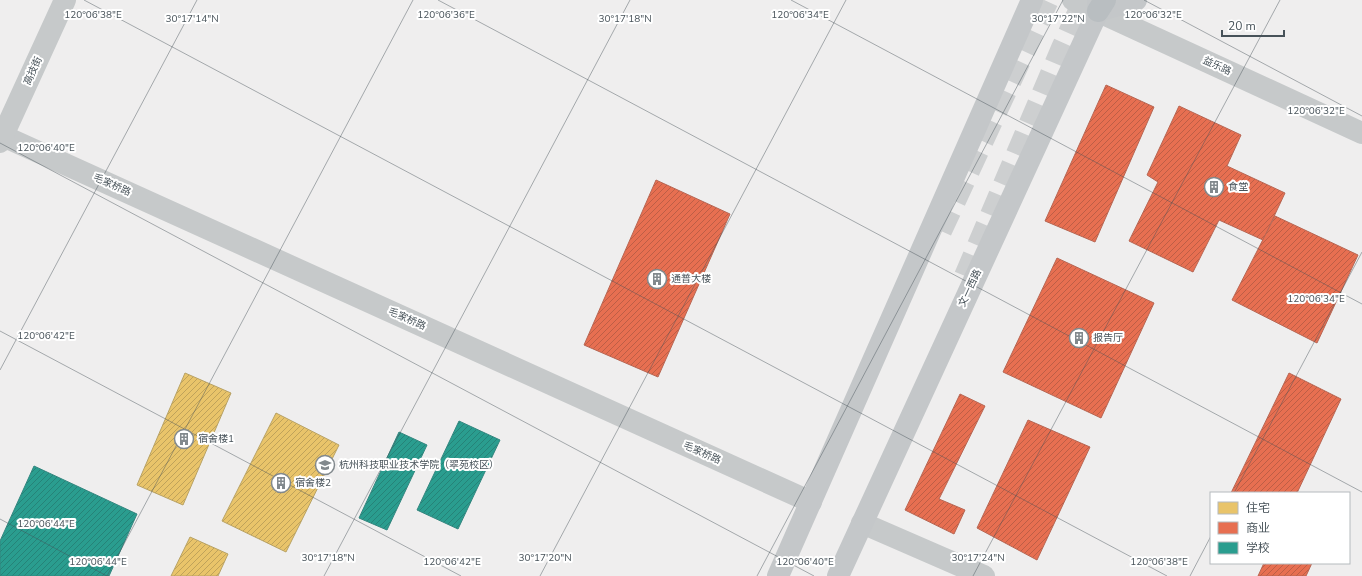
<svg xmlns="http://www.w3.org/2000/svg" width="1362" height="576" font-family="'Nunito Sans','Noto Sans SC',sans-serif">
	<defs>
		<pattern id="homes-hatch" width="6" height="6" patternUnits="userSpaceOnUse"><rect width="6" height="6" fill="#e9c46a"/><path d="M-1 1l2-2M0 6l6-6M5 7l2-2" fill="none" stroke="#bfa25a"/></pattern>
		<pattern id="shops-hatch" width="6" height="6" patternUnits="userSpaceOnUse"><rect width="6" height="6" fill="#e76f51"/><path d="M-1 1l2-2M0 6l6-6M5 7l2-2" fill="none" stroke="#bd5e46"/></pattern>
		<pattern id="schools-hatch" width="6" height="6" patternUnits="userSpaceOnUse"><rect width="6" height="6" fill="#2a9d8f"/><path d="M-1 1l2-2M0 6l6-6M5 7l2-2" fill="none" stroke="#268378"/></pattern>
	</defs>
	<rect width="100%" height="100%" fill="#efeeee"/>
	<g fill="url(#homes-hatch)" stroke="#b8a265">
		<polygon points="185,373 231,393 183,505 137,485"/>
		<polygon points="276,413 339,445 286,552 222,521"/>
		<polygon points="190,537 228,554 218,576 171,576"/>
	</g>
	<g fill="url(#shops-hatch)" stroke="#b76653">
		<polygon points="1106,85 1154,107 1095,242 1045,221"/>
		<polygon points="1179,106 1241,135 1227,166 1285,193 1263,240 1219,220 1193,272 1129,241 1158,182 1147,175"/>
		<polygon points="656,180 730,214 658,377 584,345"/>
		<polygon points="1275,216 1358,255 1317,343 1232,300"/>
		<polygon points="1057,258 1154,303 1101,418 1003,372"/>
		<polygon points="1289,373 1341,399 1297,493 1231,493"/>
		<polygon points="960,394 985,406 939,499 965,510 954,534 905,510"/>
		<polygon points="1028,420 1090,447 1037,560 977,528"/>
		<polygon points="1264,563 1312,563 1306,576 1258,576"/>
	</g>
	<g fill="url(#schools-hatch)" stroke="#33867f">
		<polygon points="459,421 500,440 458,529 417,510"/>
		<polygon points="399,432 427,445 387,530 359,518"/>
		<polygon points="34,466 137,514 109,576 0,576 0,541"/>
	</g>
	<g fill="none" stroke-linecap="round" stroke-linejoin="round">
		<g stroke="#cdcfd0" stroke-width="22" stroke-dasharray="22 11" stroke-linecap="butt">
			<polyline points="941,231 1048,0"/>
			<polyline points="965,276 1062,48 1084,0"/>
		</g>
		<defs>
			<polyline id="highway" points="1098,11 1105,0"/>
		</defs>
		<use href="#highway" stroke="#b4b9bc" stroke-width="24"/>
		<g stroke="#c6c9ca" stroke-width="22">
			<polyline points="1073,0 1362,133"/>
			<polyline points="3,136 811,502"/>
			<polyline points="0,142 65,0"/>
			<polyline points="862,523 984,576"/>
		</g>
		<g stroke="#c4c7c9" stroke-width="22">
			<polyline points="1098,11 1136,0"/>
			<polyline points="778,576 1032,0"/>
			<polyline points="838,576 1098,11 1098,0"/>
		</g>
		<use href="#highway" stroke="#b9bec1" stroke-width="22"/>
	</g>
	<path fill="none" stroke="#475259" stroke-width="1" stroke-opacity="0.45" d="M84,0l1083,576M438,0l924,492M791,0l571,304M1144,0l218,116M0,143l814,433M0,331l461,245M0,370l197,-370M1234,493l128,-241M0,519l107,57M107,576l306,-576M324,576l306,-576M540,576l306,-576M757,576l306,-576M973,576l307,-576M1190,576l21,-40"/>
	<defs>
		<symbol id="building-ring" viewBox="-11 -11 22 22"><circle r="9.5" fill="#fff" stroke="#82898d" stroke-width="1.5"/><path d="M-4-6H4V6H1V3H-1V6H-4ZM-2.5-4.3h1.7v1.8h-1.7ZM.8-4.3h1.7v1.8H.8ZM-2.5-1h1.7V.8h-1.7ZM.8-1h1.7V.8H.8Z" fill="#82898d"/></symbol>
		<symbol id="school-ring" viewBox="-11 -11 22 22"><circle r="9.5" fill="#fff" stroke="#82898d" stroke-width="1.5"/><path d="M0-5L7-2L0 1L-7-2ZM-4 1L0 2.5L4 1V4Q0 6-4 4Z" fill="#82898d"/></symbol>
	</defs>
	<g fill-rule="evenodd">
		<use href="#building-ring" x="1203" y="176" width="22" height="22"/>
		<use href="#building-ring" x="646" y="268" width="22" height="22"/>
		<use href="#building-ring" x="1068" y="327" width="22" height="22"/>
		<use href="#building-ring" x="173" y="428" width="22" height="22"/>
		<use href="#school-ring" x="314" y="454" width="22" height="22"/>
		<use href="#building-ring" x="270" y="472" width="22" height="22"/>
	</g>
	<g text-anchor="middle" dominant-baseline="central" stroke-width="4" stroke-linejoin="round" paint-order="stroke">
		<g font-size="10" fill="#475259" stroke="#fff">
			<text transform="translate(1217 66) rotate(25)">益乐路</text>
			<text transform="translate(33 71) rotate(-65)">高技街</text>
			<text transform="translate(112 185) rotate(24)">毛家桥路</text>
			<text transform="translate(970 288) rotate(-65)">文一西路</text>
			<text transform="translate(407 319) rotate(24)">毛家桥路</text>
			<text transform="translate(702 453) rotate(24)">毛家桥路</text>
		</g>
		<g font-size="10" fill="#475259" stroke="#fff" text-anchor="start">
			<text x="1228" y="187">食堂</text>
			<text x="671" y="279">通普大楼</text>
			<text x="1093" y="338">报告厅</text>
			<text x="198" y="439">宿舍楼1</text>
			<text x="339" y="465">杭州科技职业技术学院（翠苑校区）</text>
			<text x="295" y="483">宿舍楼2</text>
		</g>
	</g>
	<g font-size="10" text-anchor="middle" fill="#475259" stroke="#fff" stroke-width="4" stroke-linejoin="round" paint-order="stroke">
		<text x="93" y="18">120°06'38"E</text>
		<text x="446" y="18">120°06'36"E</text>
		<text x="800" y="18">120°06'34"E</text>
		<text x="1153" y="18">120°06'32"E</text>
		<text x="192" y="22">30°17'14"N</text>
		<text x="625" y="22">30°17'18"N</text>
		<text x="1058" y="22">30°17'22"N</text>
		<text x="1316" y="114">120°06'32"E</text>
		<text x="46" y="151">120°06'40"E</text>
		<text x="1316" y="302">120°06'34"E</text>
		<text x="46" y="339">120°06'42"E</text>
		<text x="46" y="527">120°06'44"E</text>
		<text x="328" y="561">30°17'18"N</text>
		<text x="545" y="561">30°17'20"N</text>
		<text x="978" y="561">30°17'24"N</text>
		<text x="98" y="565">120°06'44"E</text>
		<text x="452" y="565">120°06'42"E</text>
		<text x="805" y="565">120°06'40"E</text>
		<text x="1159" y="565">120°06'38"E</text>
	</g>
	<rect x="1210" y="492" width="140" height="72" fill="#ffffff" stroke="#b5babd"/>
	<rect x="1218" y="502" width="20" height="12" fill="#e9c46a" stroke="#b5babd"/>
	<text x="1246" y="512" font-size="12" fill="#475259">住宅</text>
	<rect x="1218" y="522" width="20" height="12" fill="#e76f51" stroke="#b5babd"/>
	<text x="1246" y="532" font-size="12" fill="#475259">商业</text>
	<rect x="1218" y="542" width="20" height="12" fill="#2a9d8f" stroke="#b5babd"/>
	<text x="1246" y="552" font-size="12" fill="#475259">学校</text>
	<path d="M1222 30v6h62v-6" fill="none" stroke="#475259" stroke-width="2"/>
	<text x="1228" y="30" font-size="12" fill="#475259" stroke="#ffffff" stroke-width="3" paint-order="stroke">20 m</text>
</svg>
